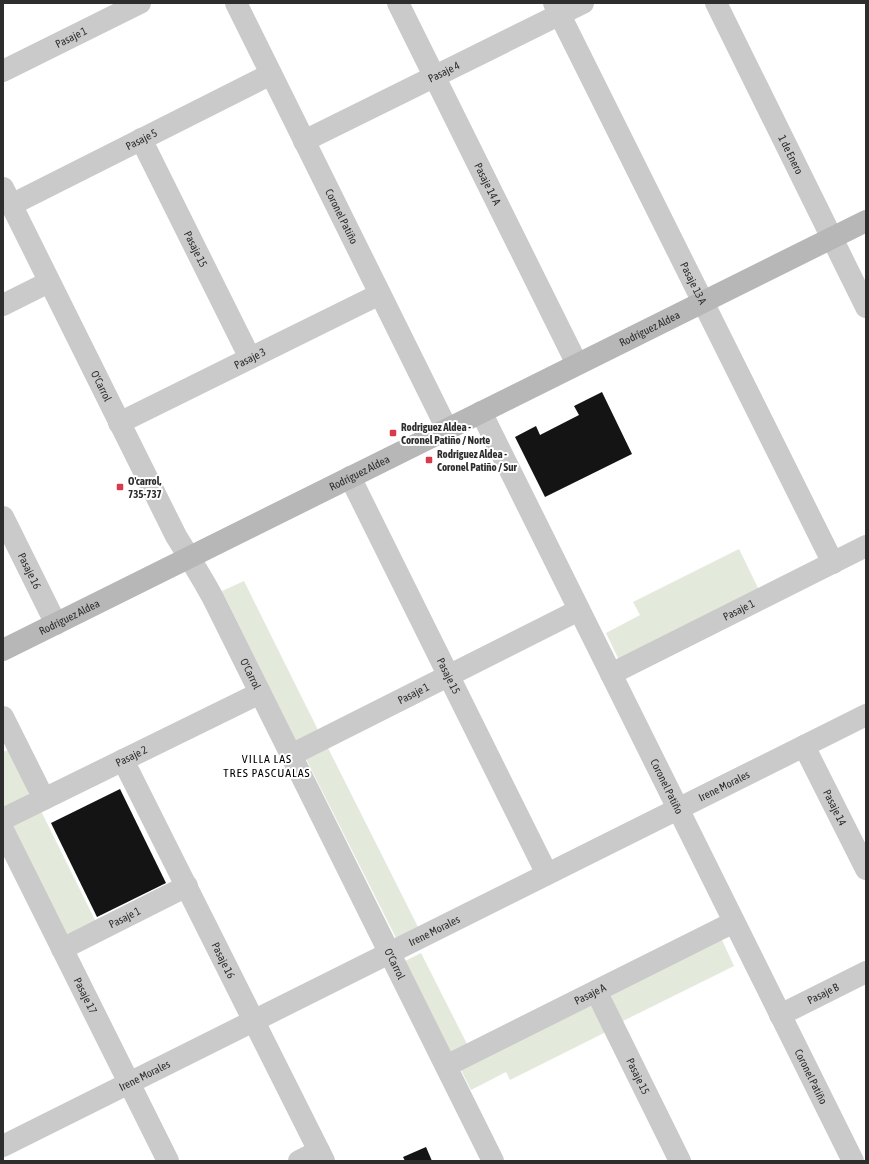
<svg xmlns="http://www.w3.org/2000/svg" width="869" height="1164" font-family="'Asap Condensed',sans-serif">
	<rect width="100%" height="100%" fill="#fff"/>
	<g fill="#e3e9db">
		<polygon points="739,549 759,590 619,660 606,633 640,615 633,602"/>
		<polygon points="244,581 320,734 298,745 222,591"/>
		<polygon points="326,744 418,927 396,938 304,755"/>
		<polygon points="10,749 29,789 27,801 3,813 3,752"/>
		<polygon points="41,811 97,924 69,938 11,833 14,824"/>
		<polygon points="721,938 734,966 621,1022 608,995"/>
		<polygon points="421,953 469,1048 452,1056 405,961"/>
		<polygon points="590,1003 606,1032 510,1080 506,1072 471,1090 460,1068"/>
	</g>
	<g fill="#141414">
		<polygon points="602,392 632,454 545,497 515,437 536,426 540,435 579,415 574,406"/>
		<polygon points="120,789 166,883 97,917 51,823"/>
		<polygon points="426,1147 432,1161 405,1161 403,1157"/>
	</g>
	<g fill="none" stroke-linecap="round" stroke-linejoin="round">
		<g stroke="#cacaca" stroke-width="22">
			<path id="s1" d="M236,3l211,426"/>
			<path id="s2" d="M398,3l179,361"/>
			<path id="s3" d="M554,3l279,560"/>
			<path id="s4" d="M716,3l150,304"/>
			<path id="s5" d="M3,71l137,-68"/>
			<path id="s6" d="M141,139l109,219"/>
			<path id="s7" d="M304,141l279,-138"/>
			<path id="s8" d="M3,188l173,348 13,21"/>
			<path id="s9" d="M11,205l260,-131"/>
			<polyline points="3,305 49,282"/>
			<path id="s10" d="M481,412l372,749"/>
			<path id="s11" d="M119,423l261,-129"/>
			<path id="s12" d="M350,477l197,397"/>
			<path id="s13" d="M3,517l53,107"/>
			<path id="s14" d="M611,674l255,-128"/>
			<polyline points="3,717 44,799"/>
			<path id="s15" d="M804,746l62,123"/>
			<path id="s16" d="M291,755l288,-145"/>
			<path id="s17" d="M123,760l201,401"/>
			<path id="s18" d="M3,819l257,-126"/>
			<path id="s19" d="M3,830l165,331"/>
			<path id="s20" d="M62,949l125,-63"/>
			<path id="s21" d="M596,991l84,170"/>
			<path id="s22" d="M780,1015l86,-43"/>
			<path id="s23" d="M446,1066l288,-144"/>
			<path id="s24" d="M3,1146l863,-431"/>
			<polyline points="299,1161 319,1151"/>
		</g>
		<path stroke="#cacaca" stroke-width="22" id="s25" d="M189,557l15,25 9,16 280,563"/>
		<path stroke="#b7b7b7" stroke-width="22" id="s26" d="M3,650l863,-429"/>
	</g>
	<g fill="#d73b4c" stroke="#fff" stroke-width="1.5">
		<rect x="389" y="429" width="8" height="8" rx="2"/>
		<rect x="425" y="456" width="8" height="8" rx="2"/>
		<rect x="116" y="483" width="8" height="8" rx="2"/>
	</g>
	<g text-anchor="middle" dominant-baseline="central" stroke-width="4" stroke-linejoin="round" paint-order="stroke">
		<g font-size="11" fill="#2d2d2d" stroke="#fff">
			<text stroke="none"><textPath href="#s5" startOffset="76">Pasaje 1</textPath></text>
			<text stroke="none"><textPath href="#s7" startOffset="156">Pasaje 4</textPath></text>
			<text stroke="none"><textPath href="#s9" startOffset="146">Pasaje 5</textPath></text>
			<text stroke="none"><textPath href="#s4" startOffset="169">1 de Enero</textPath></text>
			<text stroke="none"><textPath href="#s2" startOffset="202">Pasaje 14 A</textPath></text>
			<text stroke="none"><textPath href="#s1" startOffset="238">Coronel Patiño</textPath></text>
			<text stroke="none"><textPath href="#s6" startOffset="123">Pasaje 15</textPath></text>
			<text stroke="none"><textPath href="#s3" startOffset="313">Pasaje 13 A</textPath></text>
			<text stroke="none"><textPath href="#s26" startOffset="722">Rodríguez Aldea</textPath></text>
			<text stroke="none"><textPath href="#s11" startOffset="146">Pasaje 3</textPath></text>
			<text stroke="none"><textPath href="#s8" startOffset="221">O'Carrol</textPath></text>
			<text stroke="none"><textPath href="#s26" startOffset="398">Rodríguez Aldea</textPath></text>
			<text stroke="none"><textPath href="#s13" startOffset="60">Pasaje 16</textPath></text>
			<text stroke="none"><textPath href="#s14" startOffset="143">Pasaje 1</textPath></text>
			<text stroke="none"><textPath href="#s26" startOffset="74">Rodríguez Aldea</textPath></text>
			<text stroke="none"><textPath href="#s25" startOffset="132">O'Carrol</textPath></text>
			<text stroke="none"><textPath href="#s12" startOffset="222">Pasaje 15</textPath></text>
			<text stroke="none"><textPath href="#s16" startOffset="137">Pasaje 1</textPath></text>
			<text stroke="none"><textPath href="#s18" startOffset="143">Pasaje 2</textPath></text>
			<text stroke="none"><textPath href="#s24" startOffset="806">Irene Morales</textPath></text>
			<text stroke="none"><textPath href="#s10" startOffset="418">Coronel Patiño</textPath></text>
			<text stroke="none"><textPath href="#s15" startOffset="69">Pasaje 14</textPath></text>
			<text stroke="none"><textPath href="#s20" startOffset="70">Pasaje 1</textPath></text>
			<text stroke="none"><textPath href="#s24" startOffset="482">Irene Morales</textPath></text>
			<text stroke="none"><textPath href="#s17" startOffset="224">Pasaje 16</textPath></text>
			<text stroke="none"><textPath href="#s25" startOffset="456">O'Carrol</textPath></text>
			<text stroke="none"><textPath href="#s23" startOffset="161">Pasaje A</textPath></text>
			<text stroke="none"><textPath href="#s22" startOffset="48">Pasaje B</textPath></text>
			<text stroke="none"><textPath href="#s19" startOffset="185">Pasaje 17</textPath></text>
			<text stroke="none"><textPath href="#s24" startOffset="158">Irene Morales</textPath></text>
			<text stroke="none"><textPath href="#s21" startOffset="95">Pasaje 15</textPath></text>
			<text stroke="none"><textPath href="#s10" startOffset="742">Coronel Patiño</textPath></text>
		</g>
		<g font-size="11" font-weight="bold" fill="#2d2d2d" stroke="#fff" text-anchor="start">
			<text x="401" y="427">Rodriguez Aldea -<tspan x="401" dy="13">Coronel Patiño / Norte</tspan></text>
			<text x="437" y="454">Rodriguez Aldea -<tspan x="437" dy="13">Coronel Patiño / Sur</tspan></text>
			<text x="128" y="481">O'carrol,<tspan x="128" dy="13">735-737</tspan></text>
		</g>
		<g font-size="12" letter-spacing="1" fill="#000" stroke="#fff">
			<text x="267" y="759">VILLA LAS<tspan x="267" dy="14">TRES PASCUALAS</tspan></text>
		</g>
	</g>
	<rect width="869" height="1164" fill="none" stroke="#2d2d2d" stroke-width="8"/>
</svg>
